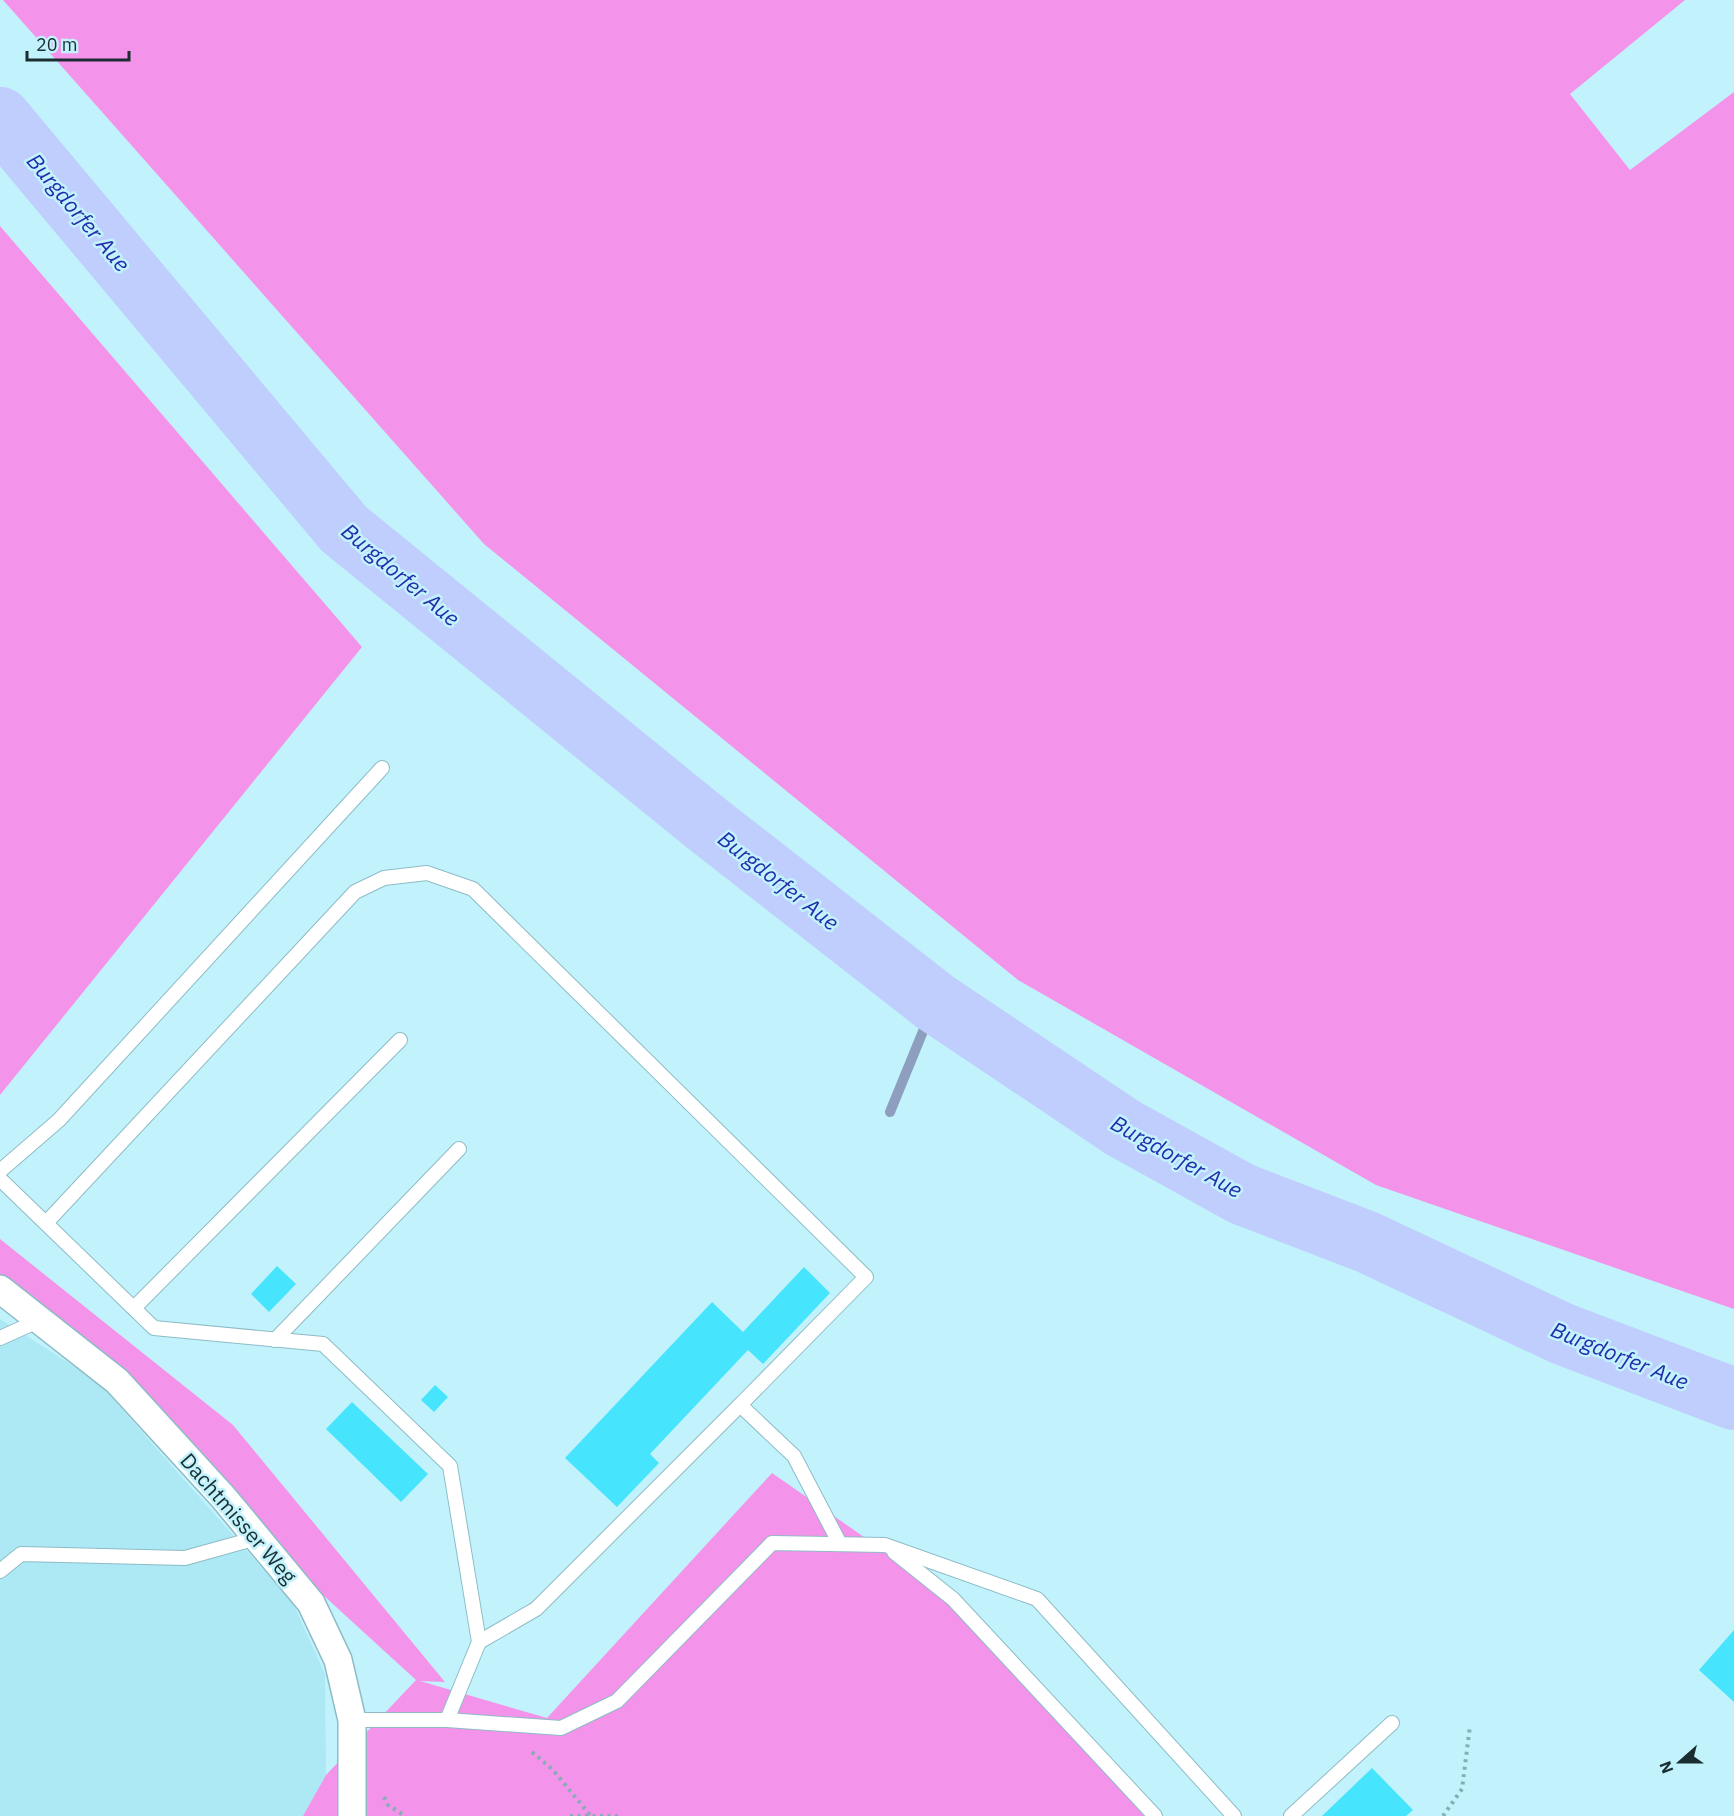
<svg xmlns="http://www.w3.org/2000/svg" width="1734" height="1816" font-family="'IBM Plex Sans',sans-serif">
	<rect width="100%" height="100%" fill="#c2f3fd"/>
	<polygon fill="#ade9f4" points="0,1319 97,1381 293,1603 325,1674 326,1775 303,1816 0,1816"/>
	<g fill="#f493ea">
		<polygon points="3,0 1685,0 1570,94 1630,170 1734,92 1734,1309 1376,1185 1018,980 484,544"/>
		<polygon points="0,226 362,647 0,1095"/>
		<polygon points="0,1239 233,1425 445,1682 420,1681 547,1718 772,1473 953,1599 1155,1816 303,1816 326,1775 416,1680 322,1594 241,1496 136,1387 0,1278"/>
	</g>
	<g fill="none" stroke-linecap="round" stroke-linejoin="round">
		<polyline stroke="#8e9ebf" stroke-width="10" points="890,1112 935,1002"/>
		<polyline stroke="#bfcefc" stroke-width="62" points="0,118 344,529 707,824 935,1002 1123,1128 1242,1194 1367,1242 1563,1334 1734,1399"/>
	</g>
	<g fill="#47e4fe">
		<polygon points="277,1266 296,1284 269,1312 251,1294"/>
		<polygon points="804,1267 830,1293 763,1364 748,1350 650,1454 659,1463 617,1507 565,1458 712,1302 743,1332"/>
		<polygon points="435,1385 448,1397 434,1412 421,1400"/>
		<polygon points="352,1402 428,1474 401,1502 326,1429"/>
		<polygon points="1734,1630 1734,1702 1699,1670"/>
		<polygon points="1372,1768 1413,1810 1406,1816 1322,1816"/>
	</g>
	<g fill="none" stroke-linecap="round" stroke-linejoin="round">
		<defs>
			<g id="lane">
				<polyline points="0,1171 59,1120 382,768"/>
				<polyline points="0,1179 154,1328 323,1344 450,1466 479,1642 447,1720"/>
				<polyline points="46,1223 355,892 384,878 427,873 473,889 866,1277 740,1405"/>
				<polyline points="134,1308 400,1040"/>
				<polyline points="0,1338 40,1320"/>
				<polyline points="275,1340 459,1149"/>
				<polyline points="894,1552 953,1599 1155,1816"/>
				<polyline points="0,1571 21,1554 185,1558 257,1538"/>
				<polyline points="479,1642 536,1609 740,1405 794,1456 840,1544"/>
				<polyline points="352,1720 447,1720 561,1728 617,1701 772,1543 885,1545 1037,1599 1234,1816"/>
				<polyline points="1291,1816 1392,1723"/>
			</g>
			<polyline id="street" points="0,1289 117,1381 223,1497 311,1603 338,1660 352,1720 352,1816"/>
		</defs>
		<use href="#lane" stroke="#8dbcc6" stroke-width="16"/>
		<use href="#street" stroke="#8dbcc6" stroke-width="30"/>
		<g stroke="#86adb4" stroke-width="4" stroke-dasharray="3 4.5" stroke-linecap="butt">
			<polyline points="532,1752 553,1770 590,1815"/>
			<polyline points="384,1797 388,1805 405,1816"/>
			<polyline points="570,1816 622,1816"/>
			<polyline points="1443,1816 1462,1789 1470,1726"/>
		</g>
		<use href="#lane" stroke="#fff" stroke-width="14"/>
		<use href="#street" stroke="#fff" stroke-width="27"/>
	</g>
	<g text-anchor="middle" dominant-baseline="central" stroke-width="5" stroke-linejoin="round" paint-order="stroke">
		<g font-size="21" fill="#1a2e31" stroke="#c2f3fd">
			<text transform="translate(239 1518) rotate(49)">Dachtmisser Weg</text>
		</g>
		<g font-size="22" font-style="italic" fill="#252daa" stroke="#c2f3fd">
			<text transform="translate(79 212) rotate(50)">Burgdorfer Aue</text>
			<text transform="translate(401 574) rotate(40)">Burgdorfer Aue</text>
			<text transform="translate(779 880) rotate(38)">Burgdorfer Aue</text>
			<text transform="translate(1177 1156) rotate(29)">Burgdorfer Aue</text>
			<text transform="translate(1620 1355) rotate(22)">Burgdorfer Aue</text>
		</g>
	</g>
	<g transform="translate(1680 1762) rotate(249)" stroke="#c2f3fd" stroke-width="4.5" paint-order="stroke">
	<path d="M0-4.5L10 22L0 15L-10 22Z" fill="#1a2e31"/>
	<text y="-9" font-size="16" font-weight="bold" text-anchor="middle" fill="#1a2e31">N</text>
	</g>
	<path d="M27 51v9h102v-9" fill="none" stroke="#1a2e31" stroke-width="3"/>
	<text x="36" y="51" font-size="18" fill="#1a2e31" stroke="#c2f3fd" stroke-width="4.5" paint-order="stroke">20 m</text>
</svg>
